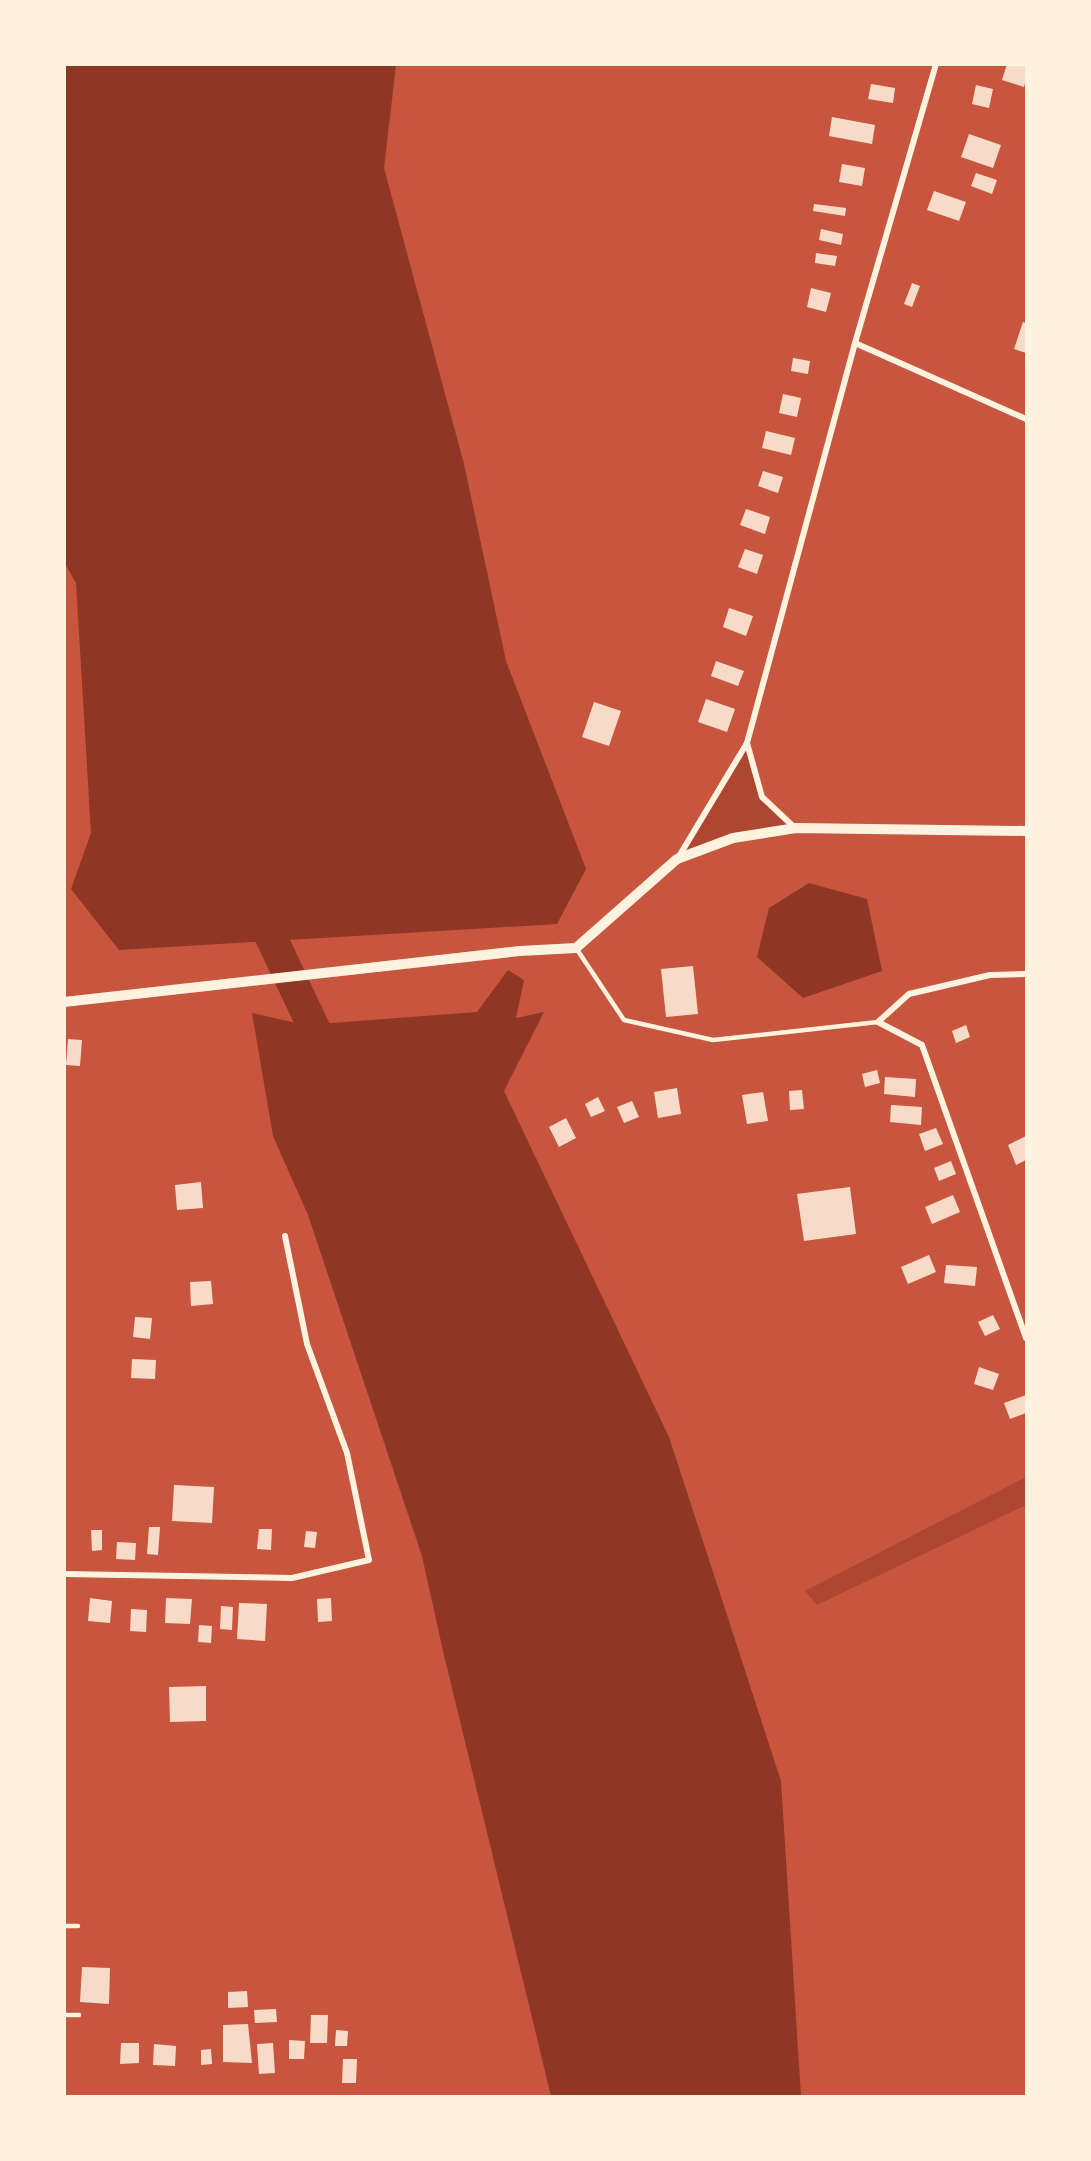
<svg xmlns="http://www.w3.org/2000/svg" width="1091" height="2161" font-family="Merriweather,serif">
	<rect width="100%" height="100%" fill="#c8553d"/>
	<g fill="#ae4732">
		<polygon points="747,743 762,797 796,828 733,838 677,859"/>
		<polygon points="1026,1477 1026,1505 817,1605 805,1591"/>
	</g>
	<g fill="#8f3625">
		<polygon points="64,65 396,65 384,168 464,464 506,661 586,869 557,924 119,950 71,889 91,833 76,583 64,562"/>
		<polygon points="809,883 867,899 882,971 803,998 757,957 769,908"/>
		<polygon points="508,970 524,980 516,1018 544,1012 504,1091 669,1437 781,1781 801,2096 551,2096 443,1651 422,1556 308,1215 273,1136 252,1013 305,1025 477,1012"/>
	</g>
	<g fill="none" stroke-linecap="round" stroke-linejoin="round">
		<polyline stroke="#8f3625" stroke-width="32" points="254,901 330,1062"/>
	</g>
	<g fill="#f7dbc8">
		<polygon points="1007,64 1026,64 1026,79 1024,87 1002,80"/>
		<polygon points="871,84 895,88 893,103 868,99"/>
		<polygon points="976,85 993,89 989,108 972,104"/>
		<polygon points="832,117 875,125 872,144 829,136"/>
		<polygon points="969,134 1001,145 993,168 961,157"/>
		<polygon points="842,164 865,168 862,186 839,182"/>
		<polygon points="976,173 997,180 992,194 971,186"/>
		<polygon points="934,191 966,202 959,221 927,210"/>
		<polygon points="814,204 846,208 845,216 813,211"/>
		<polygon points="821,229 843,234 841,245 819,240"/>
		<polygon points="816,253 837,256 835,266 815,263"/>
		<polygon points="912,283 920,286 912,307 904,304"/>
		<polygon points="811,288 831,293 826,312 807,307"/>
		<polygon points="1023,322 1026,323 1026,353 1014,349"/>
		<polygon points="793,358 810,361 808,374 791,371"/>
		<polygon points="783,394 801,398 797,417 779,413"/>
		<polygon points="766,431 795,438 791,455 762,448"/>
		<polygon points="763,471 783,477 778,493 758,486"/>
		<polygon points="746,509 770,517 765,534 740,525"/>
		<polygon points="745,549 763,555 757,574 738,567"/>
		<polygon points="729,608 753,616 746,636 723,627"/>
		<polygon points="716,661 744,671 738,686 711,676"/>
		<polygon points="706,699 735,709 727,732 698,722"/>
		<polygon points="594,702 621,711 609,746 582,737"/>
		<polygon points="693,966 698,1014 666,1017 661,969"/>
		<polygon points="966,1025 970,1037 956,1043 952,1031"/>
		<polygon points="68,1039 82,1040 80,1066 66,1065"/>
		<polygon points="877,1070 880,1083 865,1087 862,1074"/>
		<polygon points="885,1077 916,1079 915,1097 884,1094"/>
		<polygon points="677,1088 681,1114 658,1118 654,1092"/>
		<polygon points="802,1090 804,1109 790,1110 789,1091"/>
		<polygon points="763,1092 768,1121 747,1124 742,1095"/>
		<polygon points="598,1097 605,1111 591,1117 585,1104"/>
		<polygon points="632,1101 639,1117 624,1123 617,1107"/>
		<polygon points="891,1105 922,1107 921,1125 890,1122"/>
		<polygon points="566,1118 576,1138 559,1147 549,1127"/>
		<polygon points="936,1128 943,1144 925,1151 919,1134"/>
		<polygon points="1026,1136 1026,1160 1016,1165 1008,1145"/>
		<polygon points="951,1161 956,1174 939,1181 934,1168"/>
		<polygon points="201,1182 203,1208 177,1210 175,1185"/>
		<polygon points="850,1187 856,1234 804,1241 797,1194"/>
		<polygon points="953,1195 960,1212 932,1224 925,1207"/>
		<polygon points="929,1255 936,1272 908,1284 901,1267"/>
		<polygon points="946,1265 977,1267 975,1286 944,1283"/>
		<polygon points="211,1281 213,1304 191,1306 190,1282"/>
		<polygon points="993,1315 1000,1329 985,1336 978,1322"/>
		<polygon points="135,1317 152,1318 150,1339 133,1337"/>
		<polygon points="132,1359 156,1360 155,1379 131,1378"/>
		<polygon points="979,1367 999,1374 993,1390 974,1384"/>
		<polygon points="1026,1395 1026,1413 1010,1419 1004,1403"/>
		<polygon points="174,1485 214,1487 212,1523 172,1521"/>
		<polygon points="149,1527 160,1527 158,1555 147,1554"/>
		<polygon points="259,1529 272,1529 271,1550 257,1549"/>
		<polygon points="91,1530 102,1530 102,1550 92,1551"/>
		<polygon points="306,1531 317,1532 315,1548 304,1547"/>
		<polygon points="117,1542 136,1543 135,1560 116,1559"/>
		<polygon points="90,1598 112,1601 110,1623 88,1621"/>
		<polygon points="166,1598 192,1599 190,1624 165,1623"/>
		<polygon points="331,1598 332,1621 318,1622 317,1599"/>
		<polygon points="239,1603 267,1604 265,1641 237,1639"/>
		<polygon points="221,1606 233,1607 232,1630 220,1629"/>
		<polygon points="131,1609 147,1610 146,1632 130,1631"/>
		<polygon points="199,1625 212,1626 211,1643 198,1642"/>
		<polygon points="206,1686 206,1721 170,1722 169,1687"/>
		<polygon points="82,1967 110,1968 109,2004 80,2002"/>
		<polygon points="247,1991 248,2007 228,2008 228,1992"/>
		<polygon points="276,2009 277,2022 255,2023 254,2010"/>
		<polygon points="311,2015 328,2015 327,2043 310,2043"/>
		<polygon points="248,2024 252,2063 223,2062 223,2025"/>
		<polygon points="336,2030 348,2031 347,2046 335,2046"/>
		<polygon points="289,2040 305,2041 304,2059 289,2059"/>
		<polygon points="121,2043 139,2043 139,2063 120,2064"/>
		<polygon points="273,2043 275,2073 259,2074 257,2044"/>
		<polygon points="154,2044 176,2046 175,2066 153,2065"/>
		<polygon points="211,2049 212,2064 201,2065 201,2050"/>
		<polygon points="343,2059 357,2059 356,2083 342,2083"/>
	</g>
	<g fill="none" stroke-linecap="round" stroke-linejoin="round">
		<g stroke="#fff3e0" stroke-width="4.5">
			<polyline points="576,948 624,1020 713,1040 878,1022"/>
			<polyline points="64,1926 78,1926"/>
			<polyline points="64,2015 79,2015"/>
		</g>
		<g stroke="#fff3e0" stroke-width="6">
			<polyline points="855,343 1026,419"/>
			<polyline points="795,828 762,797 747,743 855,343 936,64"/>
			<polyline points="678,858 747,743"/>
			<polyline points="1026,974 990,975 909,994 878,1022 922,1045 1026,1338"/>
			<polyline points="64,1574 292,1578 369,1560 347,1453 307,1344 285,1236"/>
		</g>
		<polyline stroke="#fff3e0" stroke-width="10" points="64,1002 520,951 576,948 677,859 733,838 796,828 1026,831"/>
	</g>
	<rect width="1091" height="2161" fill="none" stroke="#fff3e0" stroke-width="132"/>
</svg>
